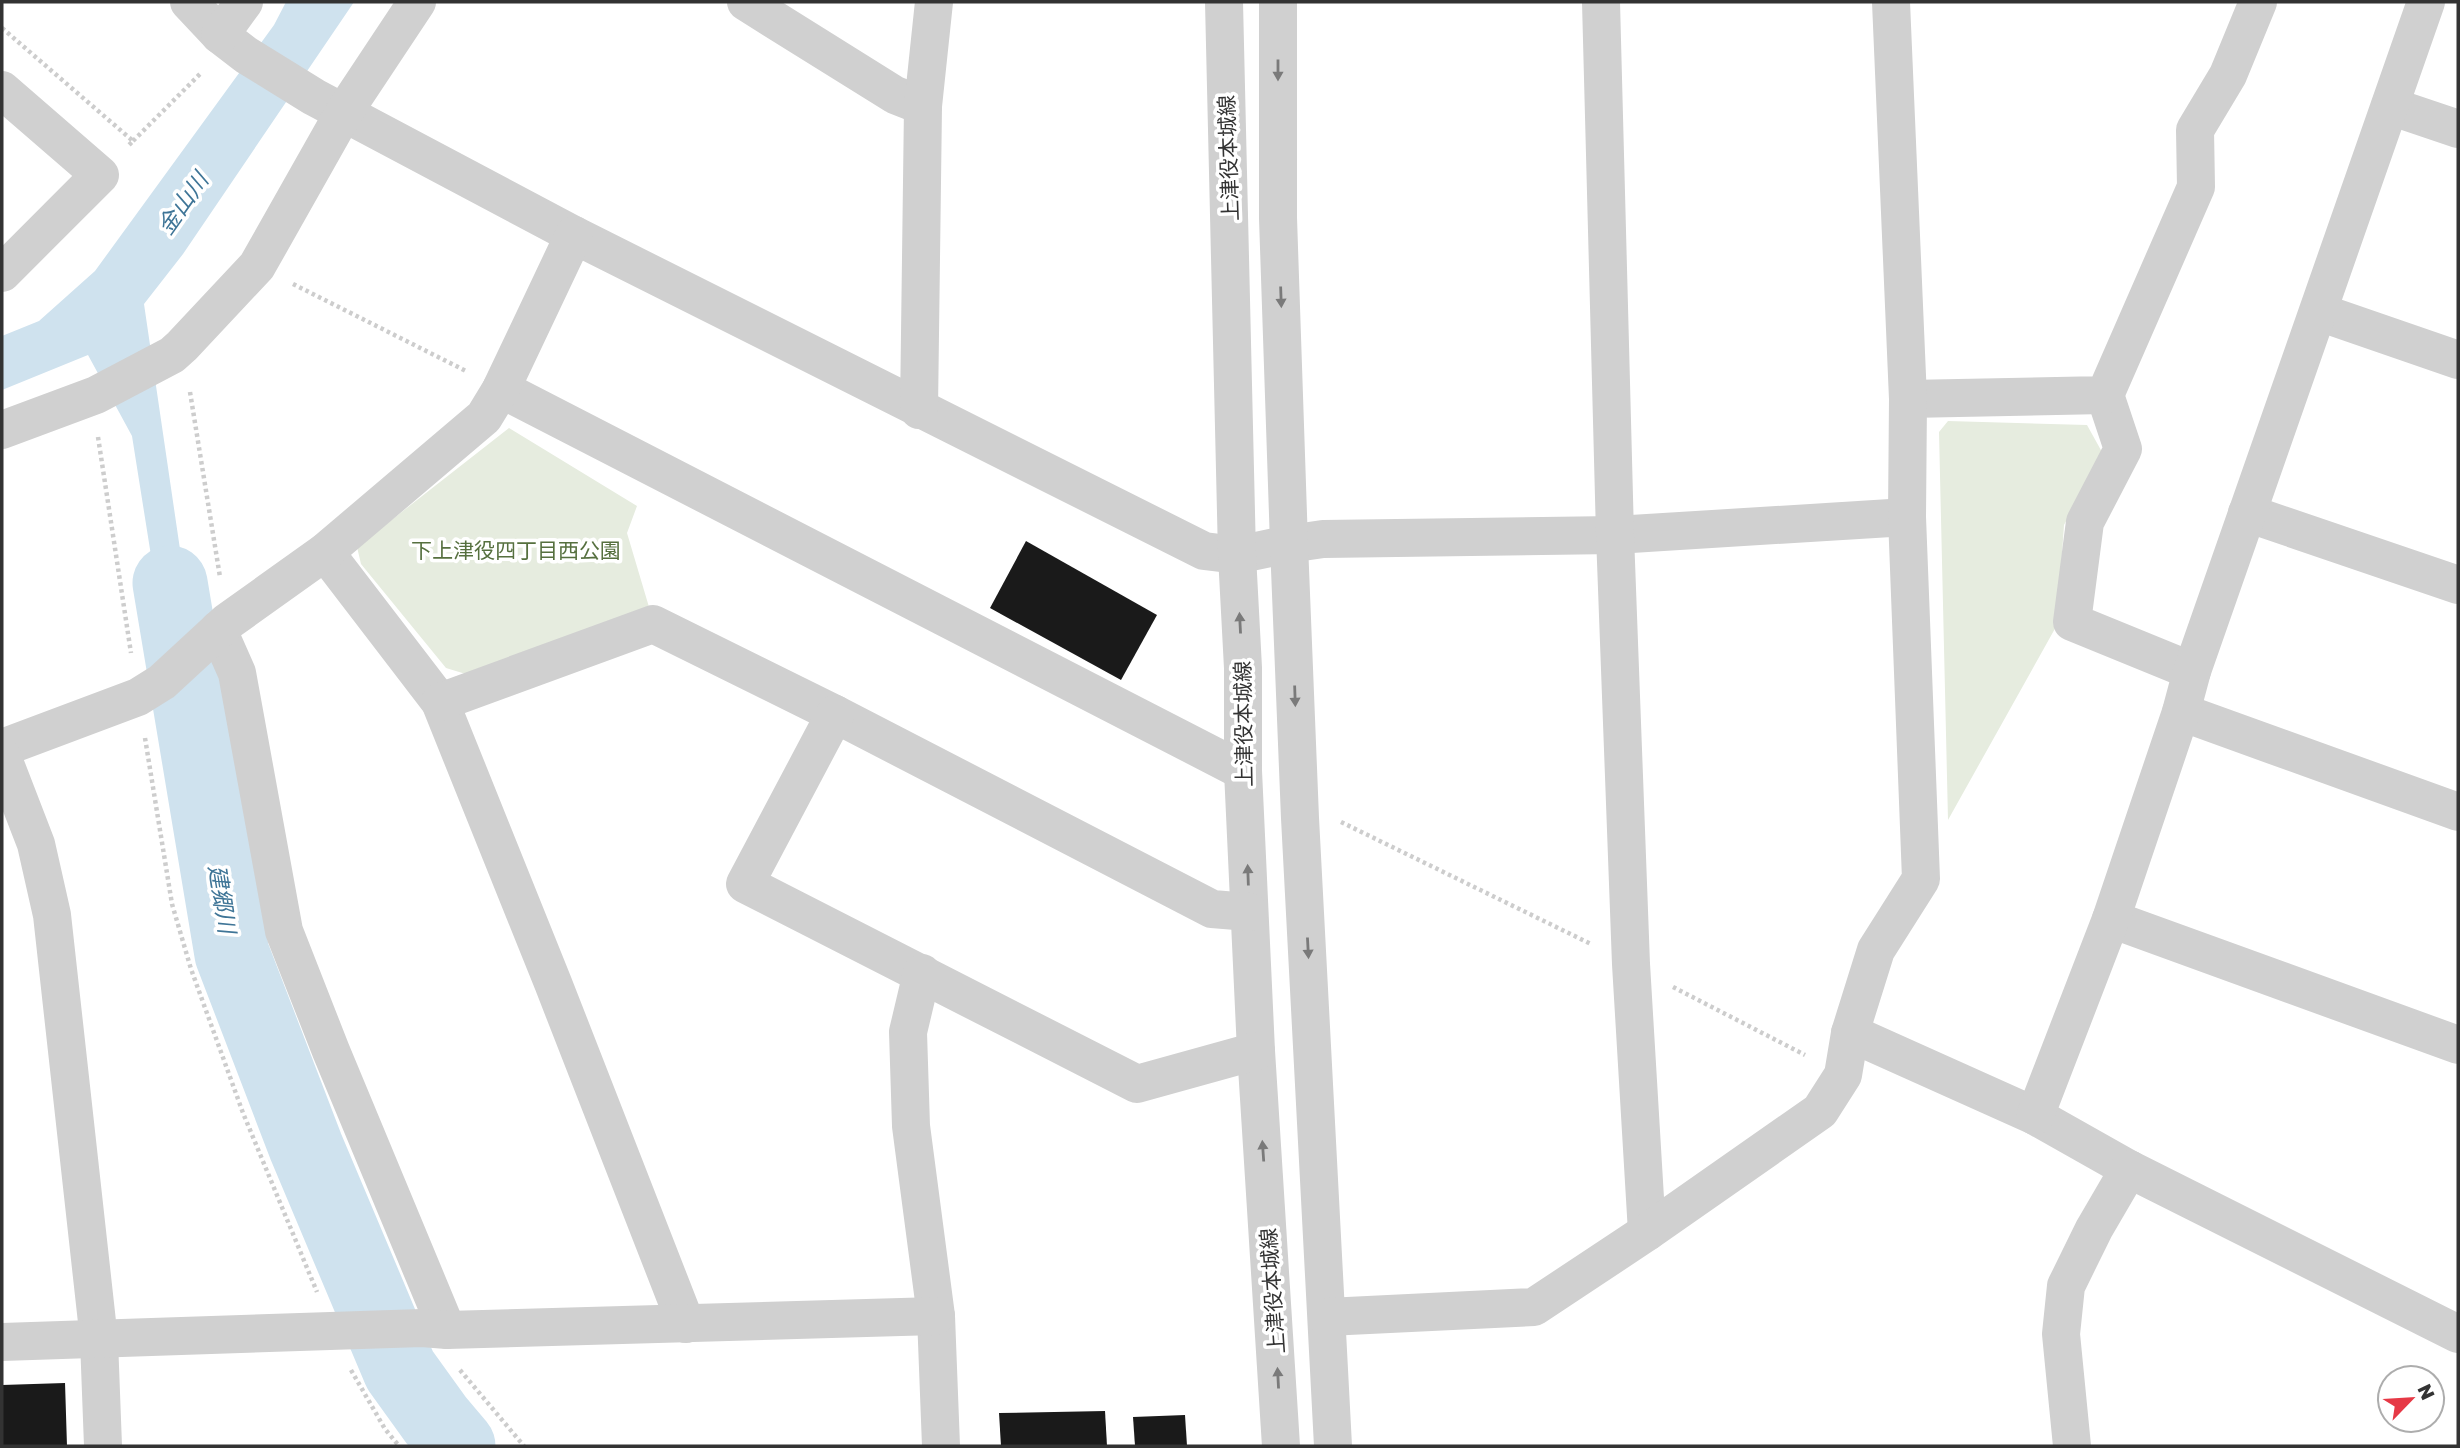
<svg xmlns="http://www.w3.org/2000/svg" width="2460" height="1448" font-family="'Golos Text','Noto Sans JP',sans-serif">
	<rect width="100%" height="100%" fill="#fff"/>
	<g fill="#e6ecdf">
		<polygon points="1948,421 2087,425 2102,452 2064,525 2057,625 1948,820 1939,432"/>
		<polygon points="509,428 637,506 627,533 649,607 469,675 446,668 361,564 357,547"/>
	</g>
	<polygon fill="#cfe2ee" points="286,2 354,2 183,254 144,304 192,631 166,650 132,436 88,355 2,390 2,336 39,321 95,271 274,25"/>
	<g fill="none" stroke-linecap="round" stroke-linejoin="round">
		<polyline stroke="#cfe2ee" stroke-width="75" points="170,583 232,954 306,1147 400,1370 436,1420 458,1446"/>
	</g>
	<g fill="#1a1a1a">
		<polygon points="1026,541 1157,615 1121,680 990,608"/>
		<polygon points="65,1383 67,1446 2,1446 2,1385"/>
		<polygon points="1105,1411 1107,1446 1001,1446 999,1413"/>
		<polygon points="1185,1415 1187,1446 1135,1446 1133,1417"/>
	</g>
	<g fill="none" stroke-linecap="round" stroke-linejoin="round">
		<g stroke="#cdcdcd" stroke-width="4.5" stroke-dasharray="3.5 3.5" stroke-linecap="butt">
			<polyline points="2,28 133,141 127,147"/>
			<polyline points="133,141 201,73"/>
			<polyline points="293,284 466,371"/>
			<polyline points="190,392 220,577"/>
			<polyline points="98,437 131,653"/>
			<polyline points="145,738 172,904 191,969 243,1113 317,1292"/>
			<polyline points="1341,822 1591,944"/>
			<polyline points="1673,987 1805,1055"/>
			<polyline points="351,1370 385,1429 399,1446"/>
			<polyline points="460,1370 524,1446"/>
		</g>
		<g stroke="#d0d0d0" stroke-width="38">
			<polyline points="189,2 220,35 246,55 314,97 574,235 1204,551 1237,555 1289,544 1323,539 1615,535 1907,517"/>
			<polyline points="746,2 895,95 923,106"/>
			<polyline points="1224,2 1237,555 1243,668 1243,771 1256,1051 1281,1446"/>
			<polyline points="1278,2 1278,218 1289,544 1300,818 1333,1446"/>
			<polyline points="1601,2 1615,535 1631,964 1647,1232"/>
			<polyline points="220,35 244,2"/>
			<polyline points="2,90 100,175 2,273"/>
			<polyline points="2390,106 2458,129"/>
			<polyline points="2319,312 2458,360"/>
			<polyline points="501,389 1243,771"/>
			<polyline points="2105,395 2123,449 2085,522 2072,622 2192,671"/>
			<polyline points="1908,399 2105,395 2196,187 2195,130 2228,75 2258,2"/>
			<polyline points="919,410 923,106 934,2"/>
			<polyline points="2,430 96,395 172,355 182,346 257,266 344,112 417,2"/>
			<polyline points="2247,513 2458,585"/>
			<polyline points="325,552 440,702 553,983 686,1324"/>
			<polyline points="218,630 237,673 284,931 331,1051 447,1330"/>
			<polyline points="440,702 653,624 835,714 1212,909 1249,912"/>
			<polyline points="2181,712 2458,812"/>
			<polyline points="835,714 745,884 1137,1084 1256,1051"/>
			<polyline points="2,748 138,697 162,682 227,622 325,552 484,417 501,389 574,235"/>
			<polyline points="2,756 36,844 52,915 99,1340 103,1446"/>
			<polyline points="2111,919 2458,1045"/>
			<polyline points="922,973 908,1032 911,1126 936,1316 941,1446"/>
			<polyline points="1850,1033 2035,1116 2129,1169 2458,1334"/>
			<polyline points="2035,1116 2111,919 2181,712 2192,671 2426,2"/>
			<polyline points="1327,1317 1534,1307 1647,1232 1820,1111 1843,1075 1850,1033 1876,950 1921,879 1907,517 1908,399 1891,2"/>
			<polyline points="2,1342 422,1328 447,1330 936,1316"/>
			<polyline points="2072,1446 2061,1334 2066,1286 2094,1229 2129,1169"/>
		</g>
	</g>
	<defs><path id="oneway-solid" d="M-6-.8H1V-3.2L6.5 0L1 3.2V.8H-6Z" transform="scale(1.75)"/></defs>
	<g fill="#7a7a7a">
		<use href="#oneway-solid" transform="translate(1278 70) rotate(90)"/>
		<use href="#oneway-solid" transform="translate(1281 297) rotate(88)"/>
		<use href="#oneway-solid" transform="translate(1240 623) rotate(-93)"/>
		<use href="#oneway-solid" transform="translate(1295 696) rotate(88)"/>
		<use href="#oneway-solid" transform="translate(1248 875) rotate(-92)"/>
		<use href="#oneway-solid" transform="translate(1308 948) rotate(87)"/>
		<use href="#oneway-solid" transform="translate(1263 1151) rotate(-94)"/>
		<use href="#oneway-solid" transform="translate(1278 1378) rotate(-93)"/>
	</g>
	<g text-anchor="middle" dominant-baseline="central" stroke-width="7" stroke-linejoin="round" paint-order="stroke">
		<g font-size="21" fill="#333" stroke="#fff">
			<text transform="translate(1228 158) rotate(-92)">上津役本城線</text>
			<text transform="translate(1243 724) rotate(-91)">上津役本城線</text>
			<text transform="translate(1272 1291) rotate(-94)">上津役本城線</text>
		</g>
		<g font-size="21" fill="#56703f" stroke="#fff">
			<text x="516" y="550">下上津役四丁目西公園</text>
		</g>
		<g font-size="23" font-style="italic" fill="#3f7597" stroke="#fff">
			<text transform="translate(182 203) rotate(-55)">金山川</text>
			<text transform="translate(223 899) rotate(81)">建郷川</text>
		</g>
	</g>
	<rect width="2460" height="1448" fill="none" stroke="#333333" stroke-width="7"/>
	<g transform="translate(2411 1399) rotate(65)"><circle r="33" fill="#ffffff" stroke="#adadad" stroke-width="2"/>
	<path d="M0-5L12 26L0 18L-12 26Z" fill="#e63946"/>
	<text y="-10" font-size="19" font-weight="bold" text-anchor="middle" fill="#333333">N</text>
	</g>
</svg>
